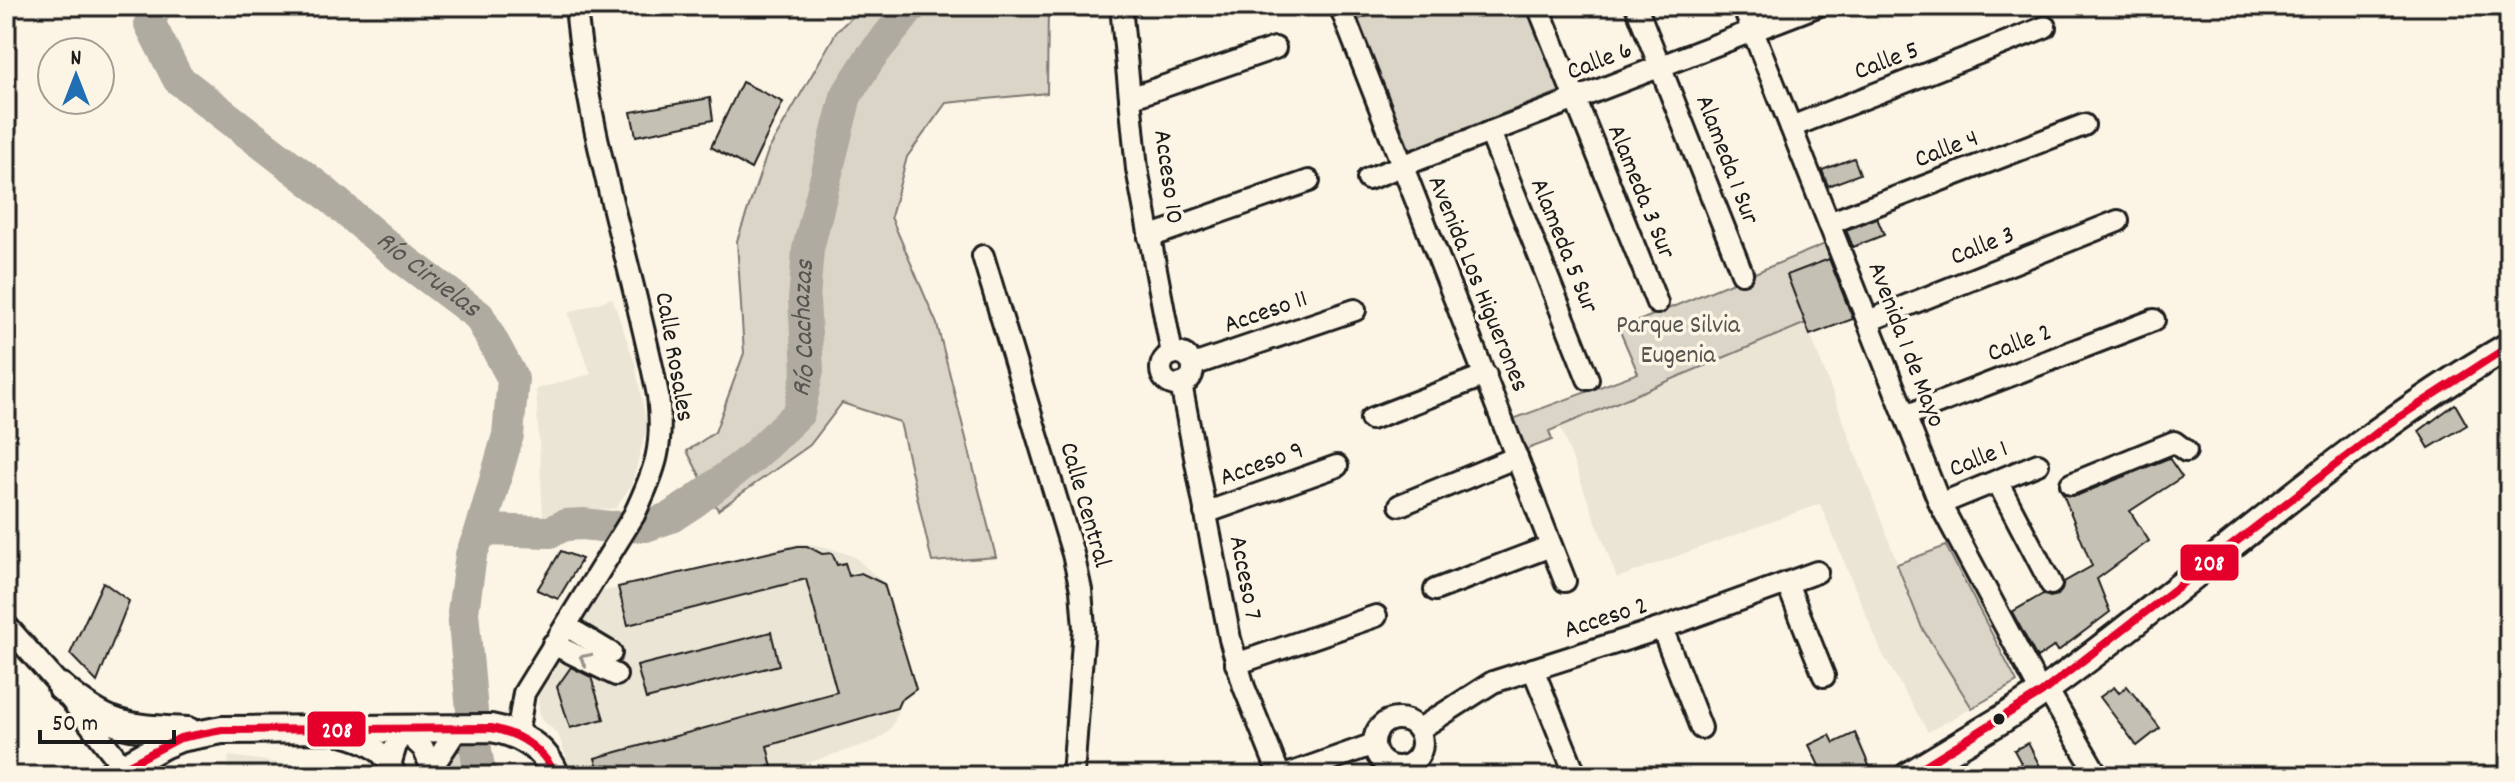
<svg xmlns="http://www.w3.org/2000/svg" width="2515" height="782" font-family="Dekko,sans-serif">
	<rect width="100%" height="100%" fill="#fcf5e5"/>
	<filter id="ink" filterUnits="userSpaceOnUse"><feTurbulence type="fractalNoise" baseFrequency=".0125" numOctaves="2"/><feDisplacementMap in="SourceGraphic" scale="16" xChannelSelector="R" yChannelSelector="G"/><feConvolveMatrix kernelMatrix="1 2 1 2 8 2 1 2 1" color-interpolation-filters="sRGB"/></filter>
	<g filter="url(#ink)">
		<g fill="#ebe5d6">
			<polygon points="612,298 635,363 647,427 632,484 616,508 543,516 536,389 591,374 568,313"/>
			<polygon points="1806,323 1922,628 1972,708 1928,732 1882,653 1820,504 1617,578 1560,426"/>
			<polygon points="800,543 827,547 855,557 884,584 916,689 900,701 895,721 889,731 878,740 768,776 573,776 558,734 540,718 537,689 601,592"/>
			<polygon points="229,756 281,763 279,776 227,776"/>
		</g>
		<g fill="#dbd5c8" stroke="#7c7872" stroke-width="2">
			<polygon points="863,6 1048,6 1047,93 946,103 907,157 891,217 937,324 996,557 932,562 900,422 842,403 810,445 718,510 687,451 715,432 744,353 737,241 768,151 837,31"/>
			<polygon points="1392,6 1529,6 1561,91 1410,150 1358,20"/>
			<polygon points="1825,244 1830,259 1787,275 1806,323 1549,431 1552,440 1525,450 1513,419 1638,373 1619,329"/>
			<polygon points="1946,546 2017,682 1972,708 1922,628 1897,564"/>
			<polygon points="473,749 479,776 447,776 448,752"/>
		</g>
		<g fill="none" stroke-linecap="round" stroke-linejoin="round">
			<polyline stroke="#75726c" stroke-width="5" points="2502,776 2509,768"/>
			<g stroke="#b0aba1" stroke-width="32">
				<path id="s1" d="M155,6l-5,18 28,55 144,111 77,66 80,60 34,63 -5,56 -27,95 -10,25 -8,57 12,132 4,24 4,8"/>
				<path id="s2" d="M481,530l69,2 15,-7 18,-1 26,3 37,-1 25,-9 23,-15 59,-45 46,-44 9,-43 -4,-70 4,-51 38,-153 24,-38 42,-52"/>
			</g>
		</g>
		<g fill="#c4c0b3" stroke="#1c1c1c" stroke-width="2">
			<polygon points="742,82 783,102 751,169 711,147"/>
			<polygon points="710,98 713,120 636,136 631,112"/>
			<polygon points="1854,158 1860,174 1828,186 1822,170"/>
			<polygon points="1877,218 1884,235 1853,247 1846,230"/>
			<polygon points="1829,259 1853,319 1810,335 1787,275"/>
			<polygon points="2455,404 2467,425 2429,448 2419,431"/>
			<polygon points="2169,458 2182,477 2130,511 2149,541 2097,579 2110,612 2058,651 2055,646 2037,658 2012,612 2043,594 2050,597 2058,595 2062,590 2064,582 2092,566 2063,494 2076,496"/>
			<polygon points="798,546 807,546 822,554 832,553 837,565 845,563 849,576 861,573 884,584 916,689 900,701 897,708 767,746 772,767 742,776 739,766 704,776 600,776 595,758 837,692 806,579 628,625 618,587"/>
			<polygon points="561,551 582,559 558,599 537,590"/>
			<polygon points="103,582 129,601 97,682 70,654"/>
			<polygon points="771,632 779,665 646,699 637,666"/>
			<polygon points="571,667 591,677 604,719 570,728 557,687"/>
			<polygon points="2127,686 2160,728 2137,746 2100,697 2114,687 2119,693"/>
			<polygon points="1855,733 1871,770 1858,776 1824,776 1809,745 1830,735 1834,743"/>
			<polygon points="2028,743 2045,776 2028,776 2014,750"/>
		</g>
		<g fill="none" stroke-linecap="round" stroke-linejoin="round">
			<defs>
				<g id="minor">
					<polyline points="1121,6 1137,169 1172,354"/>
					<polyline points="1340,6 1565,581"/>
					<polyline points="1538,6 1657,303"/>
					<polyline points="1636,6 1742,273"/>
					<polyline points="1743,6 1940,504 2041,693"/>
					<polyline points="1130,98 1275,48"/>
					<polyline points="1791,127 2045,27"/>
					<polyline points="1490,132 1588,379"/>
					<polyline points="1368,179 1817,6"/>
					<polyline points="1829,223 2084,125"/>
					<polyline points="1149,237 1309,181"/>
					<polyline points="983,256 1073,554 1081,590 1084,628 1073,776"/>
					<polyline points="1868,321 2118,221"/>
					<circle cx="1177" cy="369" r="16"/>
					<polyline points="1193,365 1355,310"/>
					<polyline points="1181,384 1230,639 1244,687 1280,776"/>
					<polyline points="1905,416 2154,320"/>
					<polyline points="1371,419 1486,375"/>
					<polyline points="1997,481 2051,584"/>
					<polyline points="2071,484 2174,442 2186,451"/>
					<polyline points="1940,504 2038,464"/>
					<polyline points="1400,505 1517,457"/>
					<polyline points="1205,513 1337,466"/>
					<polyline points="1787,583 1824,676"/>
					<polyline points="1435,590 1551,546"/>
					<polyline points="6,625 61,687 124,768"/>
					<polyline points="566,626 611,653"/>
					<polyline points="1662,628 1701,728"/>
					<polyline points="553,644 616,675"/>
					<polyline points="1236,664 1376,616"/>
					<polyline points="1533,669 1576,776"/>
					<polyline points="2047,689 2098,776"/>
					<circle cx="1398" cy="743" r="24"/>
					<polyline points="1418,730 1493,682 1662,628 1817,572"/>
					<path d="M342,735c25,6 44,16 54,41"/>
					<path d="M517,735l7,-42 110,-178c22,-47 30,-68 24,-120 -26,-130 -70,-257 -82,-389"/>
					<polyline points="391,762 401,728 423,748 435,776"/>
					<polyline points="434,774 437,760 458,728"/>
					<polyline points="1284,776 1374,744"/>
				</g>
				<g id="major">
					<path d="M61,687c47,41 66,41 127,44"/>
					<path d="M108,776l55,-31 17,-7 42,-8 269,-2c29,5 55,20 65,48"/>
					<path d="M1908,776l96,-58 37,-25c158,-113 299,-250 468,-347"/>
				</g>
			</defs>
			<use href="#minor" stroke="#1c1c1c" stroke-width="26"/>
			<use href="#major" stroke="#1c1c1c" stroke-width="32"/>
			<use href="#minor" stroke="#fcf5e5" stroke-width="20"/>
			<use href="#major" stroke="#fcf5e5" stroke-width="26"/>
			<defs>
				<g id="bus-1">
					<path d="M108,776l72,-38 42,-8 269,-2c30,6 52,20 65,48"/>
					<polyline points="1908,776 2041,693 2387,425 2509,346"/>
				</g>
			</defs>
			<use href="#bus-1" stroke="#fcf5e5" stroke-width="14"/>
			<use href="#bus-1" stroke="#e4002b" stroke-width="8"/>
		</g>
		<defs><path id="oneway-chevron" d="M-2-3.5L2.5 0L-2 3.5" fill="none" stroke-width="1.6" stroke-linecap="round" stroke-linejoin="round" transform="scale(2)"/></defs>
		<use stroke="#97938b" href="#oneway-chevron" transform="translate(585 659) rotate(-154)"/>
	</g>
	<circle fill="#1c1c1c" stroke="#fcf5e5" stroke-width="3" cx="1999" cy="719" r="7"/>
	<g text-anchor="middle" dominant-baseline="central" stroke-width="7" stroke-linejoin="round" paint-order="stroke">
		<g font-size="26" fill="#1c1c1c" stroke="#fcf5e5">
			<text transform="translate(1600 62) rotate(-21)">Calle 6</text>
			<text transform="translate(1887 62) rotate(-21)">Calle 5</text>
			<text transform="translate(1947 150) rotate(-21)">Calle 4</text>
			<text transform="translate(1726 160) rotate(69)">Alameda 1 Sur</text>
			<text transform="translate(1167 177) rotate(82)">Acceso 10</text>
			<text transform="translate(1640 192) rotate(68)">Alameda 3 Sur</text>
			<text transform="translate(1563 246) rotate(68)">Alameda 5 Sur</text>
			<text transform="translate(1983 247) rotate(-22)">Calle 3</text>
			<text transform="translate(1477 284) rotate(68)">Avenida Los Higuerones</text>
			<text transform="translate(1266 313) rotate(-19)">Acceso 11</text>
			<text transform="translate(2020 344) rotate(-21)">Calle 2</text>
			<text transform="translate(1905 345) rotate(69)">Avenida 1 de Mayo</text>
			<text transform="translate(673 357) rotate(80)">Calle Rosales</text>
			<text transform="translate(1979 460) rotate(-22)">Calle 1</text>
			<text transform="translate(1262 465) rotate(-20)">Acceso 9</text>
			<text transform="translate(1084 505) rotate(74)">Calle Central</text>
			<text transform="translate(1244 578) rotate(79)">Acceso 7</text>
			<text transform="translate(1606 619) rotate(-18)">Acceso 2</text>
		</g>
		<g font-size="26" fill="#555450" stroke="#fcf5e5">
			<text x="1678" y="326">Parque Silvia<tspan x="1678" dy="30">Eugenia</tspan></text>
		</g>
		<g font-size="28" font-style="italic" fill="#575551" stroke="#fcf5e5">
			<text stroke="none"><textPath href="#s1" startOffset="398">Río Ciruelas</textPath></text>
			<text stroke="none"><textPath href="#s2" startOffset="444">Río Cachazas</textPath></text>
		</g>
	</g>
	<g stroke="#fcf5e5" stroke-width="3">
		<rect x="2179" y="543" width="61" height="39" rx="8" fill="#e4002b"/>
		<rect x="306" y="710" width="61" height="38" rx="8" fill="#e4002b"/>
	</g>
	<g font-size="22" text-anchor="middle" font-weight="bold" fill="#fff">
		<text x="2209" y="570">208</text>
		<text x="337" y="737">208</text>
	</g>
	<rect width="2515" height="782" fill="none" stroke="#fcf5e5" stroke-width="32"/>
	<rect x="16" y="16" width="2483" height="750" fill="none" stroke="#1c1c1c" stroke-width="3" filter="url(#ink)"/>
	<g transform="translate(76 76)"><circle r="38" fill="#fcf5e5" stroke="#a29e95" stroke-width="2"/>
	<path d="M0-6L14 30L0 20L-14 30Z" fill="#1f6fb2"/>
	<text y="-12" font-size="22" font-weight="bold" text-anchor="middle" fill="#1c1c1c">N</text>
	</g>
	<path d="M40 730v12h134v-12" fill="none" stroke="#1c1c1c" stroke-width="4"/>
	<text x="52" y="730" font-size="24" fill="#1c1c1c" stroke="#fcf5e5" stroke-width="6" paint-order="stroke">50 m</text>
</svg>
